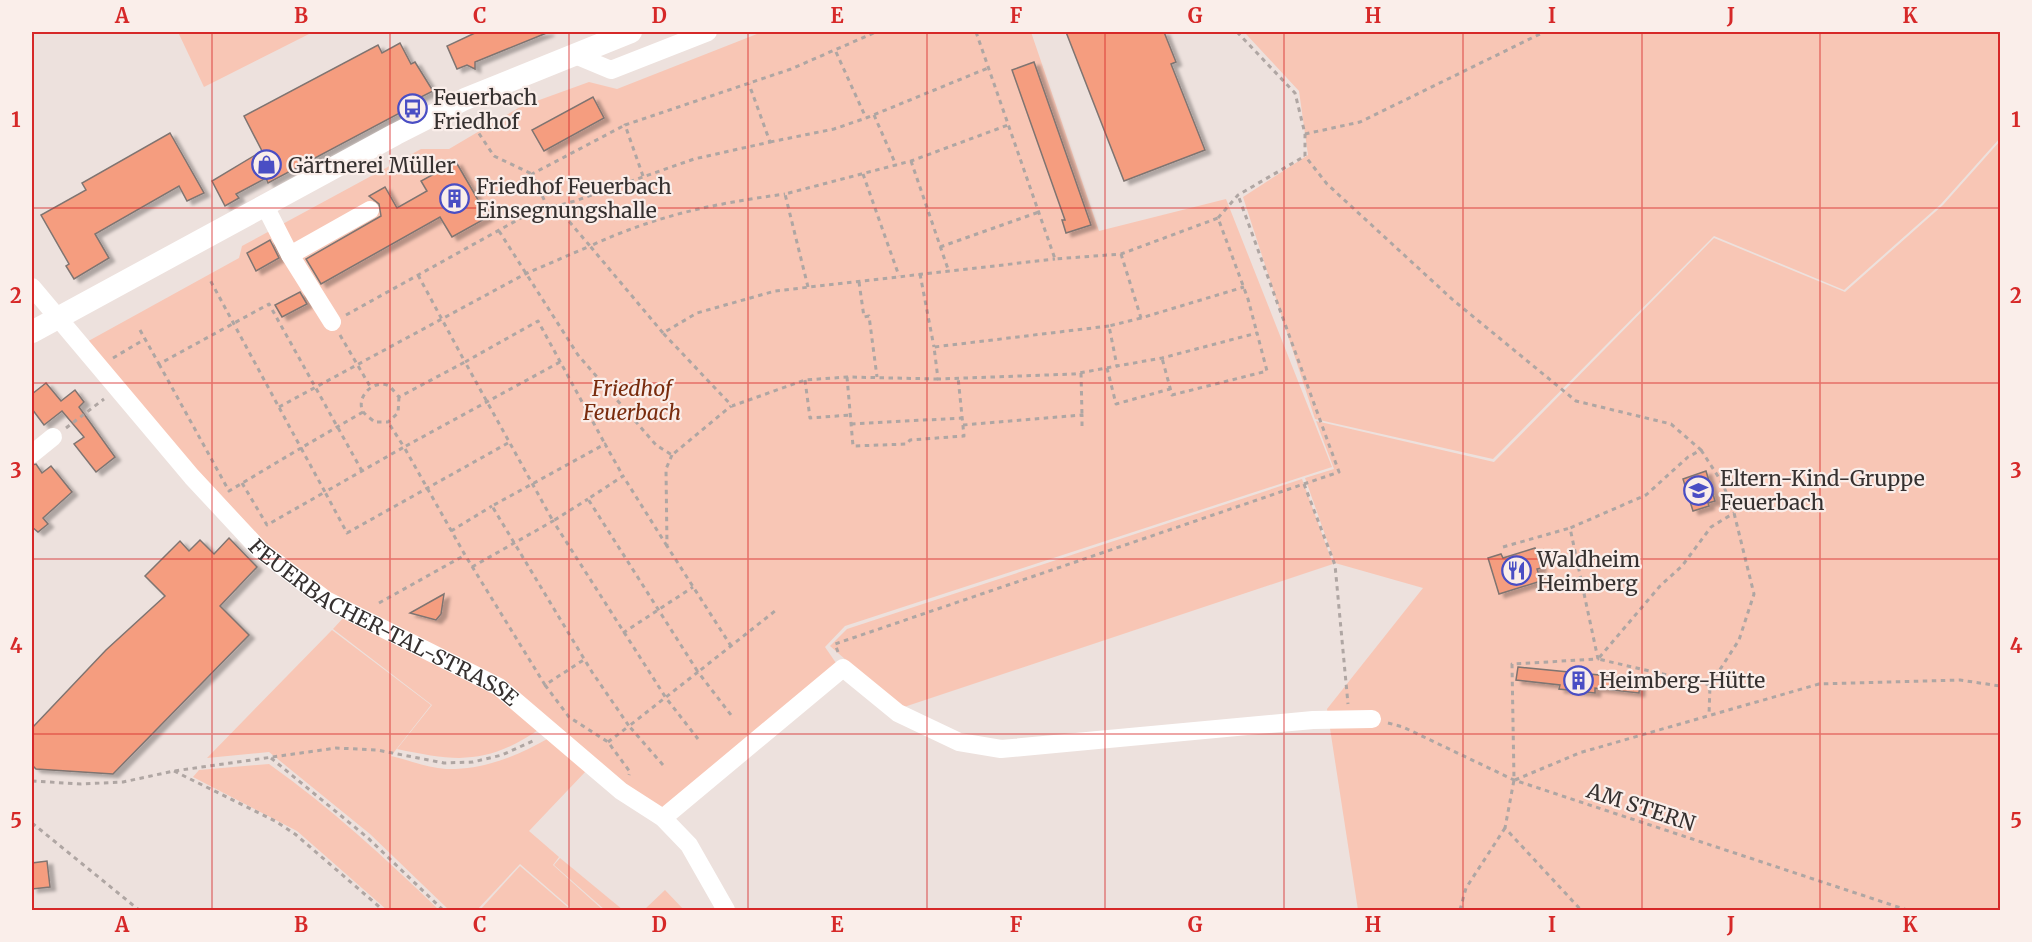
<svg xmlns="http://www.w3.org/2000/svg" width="2032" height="942" font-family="Merriweather,serif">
	<defs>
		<filter id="shadow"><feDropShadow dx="5.5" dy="3.5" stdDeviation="1.5" flood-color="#0004"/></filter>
	</defs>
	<rect width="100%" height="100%" fill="#ede1dd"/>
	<g fill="#f8c6b5">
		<polygon points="178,32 313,32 204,87"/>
		<polygon points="762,32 1031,32 1099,231 1226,199 1332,467 845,626 825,647 836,663 663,813 618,783 503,684 331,594 243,532 83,344 239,258 242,246 421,149 449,149 520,107 589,82 617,89"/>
		<polygon points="1251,32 2000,32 2000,138 1941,204 1844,290 1714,236 1493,459 1315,419 1243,197 1308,155 1299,91 1246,34"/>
		<polygon points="2000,141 2000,910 1358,910 1327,709 1423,588 1335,563 1305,478 1334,469 1316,421 1494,462 1714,238 1845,292 1943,205"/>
		<polygon points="1302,479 1333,564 901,708 830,646 847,629"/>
		<path d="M344,617l153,73 44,38c-53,37 -83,34 -144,21l35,-44 -99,-76z"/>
		<path d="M332,630l99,75 -40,51c18,4 37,12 55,13 38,1 71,-13 103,-31l38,32 -58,61 30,26 -6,8 50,45h-30l-53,-46 -43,46h-28l-79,-76 -101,-82 -62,6z"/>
		<path d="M269,764c62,44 116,94 170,146h-52l-90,-79 -104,-54 6,-7z"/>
		<polygon points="560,858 623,910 605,910 554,865"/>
		<polygon points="520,866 571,910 480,910"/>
		<polygon points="665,890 684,910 644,910"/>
	</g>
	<g fill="#f59d7f" stroke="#7f7471" stroke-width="1.5" filter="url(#shadow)">
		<polygon points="477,32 549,32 475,62 475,69 467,65 457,69 447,46"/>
		<polygon points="1066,32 1164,32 1176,62 1171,64 1205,150 1124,181"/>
		<polygon points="400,43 411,64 415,62 433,91 411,102 413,106 268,183 266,178 236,194 239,198 225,206 212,181 262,151 244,116 378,45 382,53"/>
		<polygon points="1034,62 1091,225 1066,233 1062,220 1065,220 1012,70"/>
		<polygon points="593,97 604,118 544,151 532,130"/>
		<polygon points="170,133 204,193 187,201 179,186 95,234 109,258 74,279 66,266 69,264 41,215 86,190 82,183"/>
		<polygon points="456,162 488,217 452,237 440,217 321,284 306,259 381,216 379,204 369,196 385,187 397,208 427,191 421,181"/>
		<polygon points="270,240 279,258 256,271 247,253"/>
		<polygon points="300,292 307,304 282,317 275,305"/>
		<polygon points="46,383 61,401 75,390 84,402 79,407 115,457 96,472 74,444 84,437 62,411 44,425 32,409 32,394"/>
		<polygon points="36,464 42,473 51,466 72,492 43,518 48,524 38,532 32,527 32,465"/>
		<polygon points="1706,471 1715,501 1708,503 1709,506 1693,511 1683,479"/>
		<polygon points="229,538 257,567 220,606 249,635 113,774 36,769 32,765 32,728 106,650 165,596 145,576 180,541 189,551 200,540 214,554"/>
		<polygon points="1535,548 1541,568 1537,569 1541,581 1499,594 1488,558 1501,554 1503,558"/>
		<polygon points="444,594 441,614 436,620 410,613"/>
		<polygon points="1518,667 1640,679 1639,693 1595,688 1595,693 1559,689 1560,685 1516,680"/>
		<polygon points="47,861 50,887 32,889 32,863"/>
	</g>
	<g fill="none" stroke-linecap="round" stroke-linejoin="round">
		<g stroke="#afa6a3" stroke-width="3" stroke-dasharray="4.5 4.5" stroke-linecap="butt">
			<polyline points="976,32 1055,259 1121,254 1218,218 1248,299 1257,333"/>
			<polyline points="1237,32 1295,93 1305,134 1305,156 1327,184 1453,300 1576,401 1671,424 1701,450 1688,457 1646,495 1570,528 1598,659 1512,664 1514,780 1505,828 1581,910"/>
			<polyline points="836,52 866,118"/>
			<polyline points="874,115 896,165"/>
			<polyline points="474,126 494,156 532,174"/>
			<polyline points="1305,134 1360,122 1544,32"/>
			<polyline points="770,142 834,129 866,118 988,68"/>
			<polyline points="911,161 948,269"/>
			<polyline points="863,174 899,276"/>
			<polyline points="643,176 625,125 791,69 876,32"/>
			<polyline points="548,208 532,174 625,125"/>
			<polyline points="1218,218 1238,195 1305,156"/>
			<polyline points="499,231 578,355 656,445 672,455 731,406"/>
			<polyline points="2000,232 2000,238"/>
			<polyline points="940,247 1039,212"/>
			<polyline points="1121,254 1141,318 1244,287"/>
			<polyline points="920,274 934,347"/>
			<polyline points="418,275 465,362 538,321 605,444"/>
			<polyline points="859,282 864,317 869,316 877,377"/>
			<polyline points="808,287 785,194 911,161 1008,125"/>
			<polyline points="346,315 530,213 575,201 694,159 770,142 749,84"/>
			<polyline points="1141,318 1109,326 1117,366 1162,358 1257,333 1267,371 1172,395 1162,358"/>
			<polyline points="1109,326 934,347 938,379 1074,374 1117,366"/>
			<polyline points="140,330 159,364 269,304 362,471"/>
			<path d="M663,333l-73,-87c68,-31 122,-42 195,-52"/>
			<polyline points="340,335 371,388"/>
			<polyline points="113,358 145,339"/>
			<polyline points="560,362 404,447 465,555 545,685 585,659"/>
			<polyline points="159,364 229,491 301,448 209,278"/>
			<polyline points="1107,368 1116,404 1170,389"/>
			<polyline points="1081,373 1082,415"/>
			<polyline points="847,377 853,446 907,444 910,440 964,436 958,377"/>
			<polyline points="938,379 847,377 805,380 732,406 663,333 697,313 775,291 1055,259"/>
			<polyline points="805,380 810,418 850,415"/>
			<path d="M399,397l-1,16 -10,9h-13c-3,-2 -8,-6 -11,-9 -10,-14 9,-35 25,-27 3,2 7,8 10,11l66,-35 88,159 35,-22"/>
			<polyline points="279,407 525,274 590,246 556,206"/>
			<polyline points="363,412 301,448 325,492 404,447 388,422"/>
			<polyline points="851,424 962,418"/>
			<polyline points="963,425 1082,415 1082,429"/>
			<polyline points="66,428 104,399"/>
			<polyline points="1701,450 1723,484 1734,513 1754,594 1739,640 1710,685 1709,715"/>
			<polyline points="672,455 666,469 667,546 731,646"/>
			<polyline points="242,483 267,525 325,492 347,533 508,443"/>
			<polyline points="1304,484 1335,565 1348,704"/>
			<polyline points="451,531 492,506"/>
			<polyline points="667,546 623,476 588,499 698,672 775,611"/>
			<polyline points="1503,547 1570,528"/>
			<polyline points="472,567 553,521 666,698 698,739"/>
			<polyline points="379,603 465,555"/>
			<polyline points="623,633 693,587"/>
			<polyline points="838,652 835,644 1339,472 1238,195"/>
			<polyline points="545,685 569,717 608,742 630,772 629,775"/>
			<polyline points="1710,685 1598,659 1660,586 1682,566 1711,527 1734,513"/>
			<polyline points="1388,723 1403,727 1514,780 1907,910"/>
			<polyline points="608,742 629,726 592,672 492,506 605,444 623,476"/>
			<polyline points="271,758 368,838 443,910"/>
			<polyline points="663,765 629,726 698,672 731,715"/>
			<polyline points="174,771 275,821 295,834 383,910"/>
			<polyline points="1515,780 1579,753 1819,684 1960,680 2000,686"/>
			<polyline points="32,781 81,784 123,782 174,771 336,748 377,750 444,763 473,762 502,755 535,740"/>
			<polyline points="32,823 139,910"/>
			<polyline points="1460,910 1466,888 1505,828"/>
		</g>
		<g stroke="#fff" stroke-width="18">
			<polyline points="575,55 611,70 708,32"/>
			<polyline points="264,204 290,255 370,210"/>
			<polyline points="290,255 332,322"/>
			<path id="s1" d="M32,287l160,190 68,73 66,50 173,87 122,104 42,27 26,27 37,65"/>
			<polyline points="32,454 53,437"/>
			<polyline points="663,818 843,668 898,713 959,742 1001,749 1313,720 1372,719"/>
		</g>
		<polyline stroke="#fff" stroke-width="22" points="32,332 396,134 465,99 631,32"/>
	</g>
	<path fill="none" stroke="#d62828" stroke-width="1.5" stroke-opacity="0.55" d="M212,32v878M390,32v878M569,32v878M748,32v878M927,32v878M1105,32v878M1284,32v878M1463,32v878M1642,32v878M1820,32v878M32,208h1968M32,383h1968M32,559h1968M32,734h1968"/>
	<defs>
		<symbol id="bus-ring" viewBox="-11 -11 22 22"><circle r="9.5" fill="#faeeea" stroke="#4a4ec4" stroke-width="1.5"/><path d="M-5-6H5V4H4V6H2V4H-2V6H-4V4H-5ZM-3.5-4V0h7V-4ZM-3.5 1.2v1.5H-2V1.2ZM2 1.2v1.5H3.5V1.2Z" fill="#4a4ec4"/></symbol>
		<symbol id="shop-ring" viewBox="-11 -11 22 22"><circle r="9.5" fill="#faeeea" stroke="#4a4ec4" stroke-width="1.5"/><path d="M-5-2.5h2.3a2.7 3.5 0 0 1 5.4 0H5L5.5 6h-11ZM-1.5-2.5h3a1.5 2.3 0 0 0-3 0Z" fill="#4a4ec4"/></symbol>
		<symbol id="building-ring" viewBox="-11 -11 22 22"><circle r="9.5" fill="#faeeea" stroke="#4a4ec4" stroke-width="1.5"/><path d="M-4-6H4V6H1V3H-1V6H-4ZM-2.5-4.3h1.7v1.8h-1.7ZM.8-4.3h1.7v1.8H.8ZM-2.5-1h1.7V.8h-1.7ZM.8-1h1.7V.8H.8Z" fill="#4a4ec4"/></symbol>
		<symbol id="school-ring" viewBox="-11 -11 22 22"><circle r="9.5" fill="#faeeea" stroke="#4a4ec4" stroke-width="1.5"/><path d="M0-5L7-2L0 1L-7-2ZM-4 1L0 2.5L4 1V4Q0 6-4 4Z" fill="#4a4ec4"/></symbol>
		<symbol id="restaurant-ring" viewBox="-11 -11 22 22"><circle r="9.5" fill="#faeeea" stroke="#4a4ec4" stroke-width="1.5"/><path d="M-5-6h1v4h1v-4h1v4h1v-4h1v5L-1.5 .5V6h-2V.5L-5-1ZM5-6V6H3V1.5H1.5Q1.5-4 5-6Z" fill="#4a4ec4"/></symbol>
	</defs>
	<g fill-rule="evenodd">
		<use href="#bus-ring" x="396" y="92" width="33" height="33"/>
		<use href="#shop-ring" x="250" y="148" width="33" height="33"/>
		<use href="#building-ring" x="438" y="182" width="33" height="33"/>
		<use href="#school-ring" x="1682" y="474" width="33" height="33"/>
		<use href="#restaurant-ring" x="1500" y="554" width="33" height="33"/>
		<use href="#building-ring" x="1562" y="664" width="33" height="33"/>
	</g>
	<g text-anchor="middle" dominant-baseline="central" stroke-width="4.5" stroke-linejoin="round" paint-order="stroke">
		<g font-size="21" fill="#363130" stroke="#faeeea" text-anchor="start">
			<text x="433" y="97">Feuerbach<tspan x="433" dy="24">Friedhof</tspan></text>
			<text x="288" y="165">Gärtnerei Müller</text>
			<text x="476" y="186">Friedhof Feuerbach<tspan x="476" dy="24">Einsegnungshalle</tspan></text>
			<text x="1720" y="478">Eltern-Kind-Gruppe<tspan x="1720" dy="24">Feuerbach</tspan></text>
			<text x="1537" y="559">Waldheim<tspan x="1537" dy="24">Heimberg</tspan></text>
			<text x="1599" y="680">Heimberg-Hütte</text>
		</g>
		<g font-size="21" font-style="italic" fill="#792c0e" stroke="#faeeea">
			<text x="632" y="388">Friedhof<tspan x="632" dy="24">Feuerbach</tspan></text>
		</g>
		<g font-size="21" fill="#363130" stroke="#faeeea">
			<text stroke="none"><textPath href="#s1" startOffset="492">FEUERBACHER-TAL-STRASSE</textPath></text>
			<text transform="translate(1641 807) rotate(18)">AM STERN</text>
		</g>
	</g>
	<rect width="2032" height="942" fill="none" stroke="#faeeea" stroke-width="66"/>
	<rect x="33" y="33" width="1966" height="876" fill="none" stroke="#d62828" stroke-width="2"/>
	<g font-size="20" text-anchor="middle" font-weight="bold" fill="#d62828">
		<text x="122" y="23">A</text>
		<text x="301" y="23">B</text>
		<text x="480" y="23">C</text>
		<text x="659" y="23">D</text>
		<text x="837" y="23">E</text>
		<text x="1016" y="23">F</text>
		<text x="1195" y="23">G</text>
		<text x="1373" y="23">H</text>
		<text x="1552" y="23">I</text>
		<text x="1731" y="23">J</text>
		<text x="1910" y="23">K</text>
		<text x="16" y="127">1</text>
		<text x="2016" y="127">1</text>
		<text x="16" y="303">2</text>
		<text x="2016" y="303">2</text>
		<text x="16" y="478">3</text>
		<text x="2016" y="478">3</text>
		<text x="16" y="653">4</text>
		<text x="2016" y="653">4</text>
		<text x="16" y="828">5</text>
		<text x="2016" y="828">5</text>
		<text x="122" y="932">A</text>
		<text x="301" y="932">B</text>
		<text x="480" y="932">C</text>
		<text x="659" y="932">D</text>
		<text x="837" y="932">E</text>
		<text x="1016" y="932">F</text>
		<text x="1195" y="932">G</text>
		<text x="1373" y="932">H</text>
		<text x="1552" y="932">I</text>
		<text x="1731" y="932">J</text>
		<text x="1910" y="932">K</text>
	</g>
</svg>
